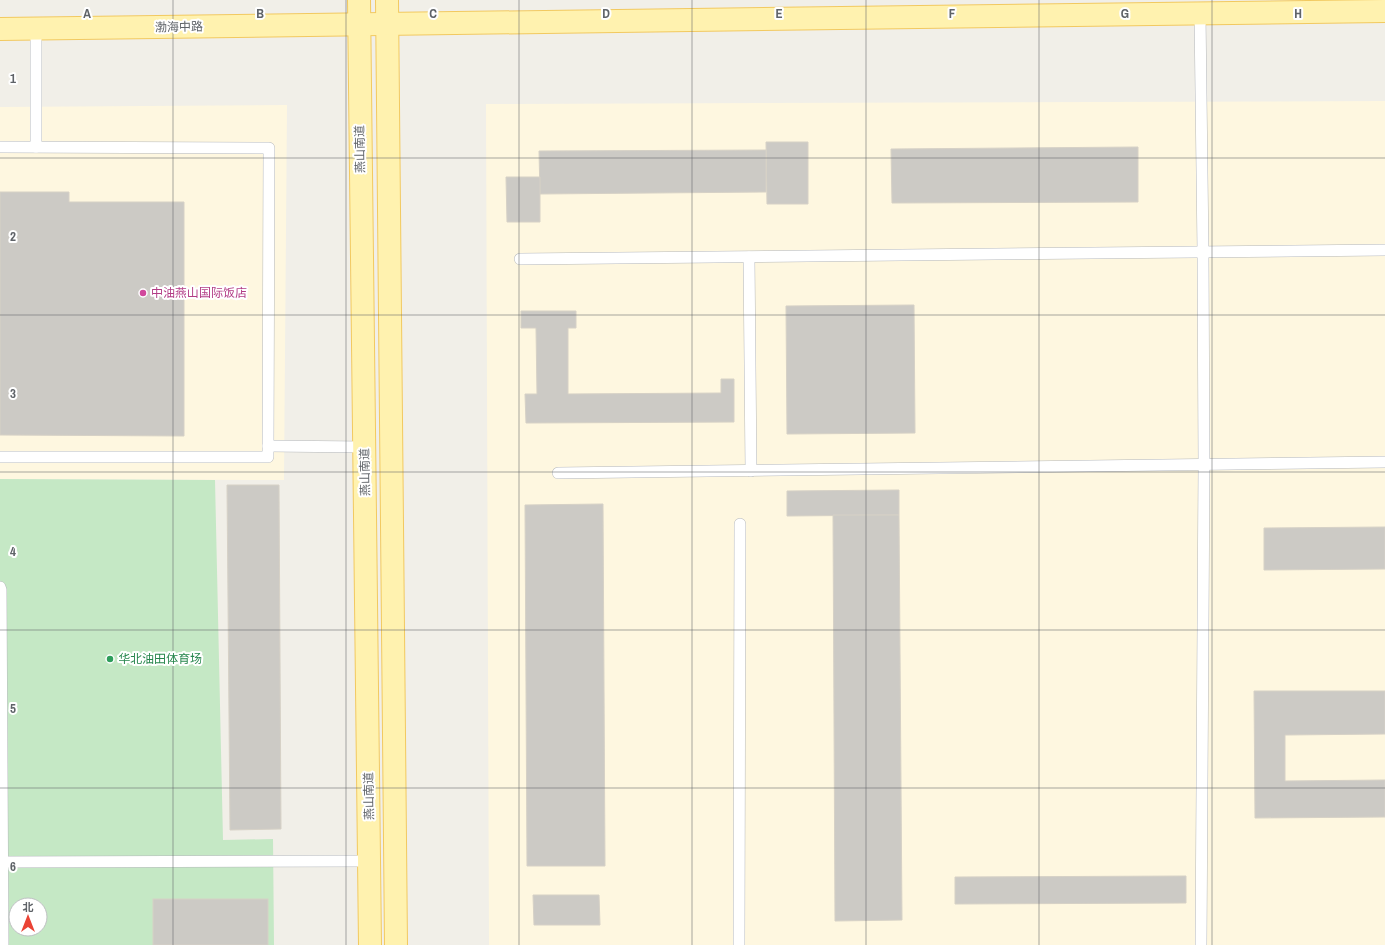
<svg xmlns="http://www.w3.org/2000/svg" width="1385" height="945" font-family="'Archivo Narrow','Noto Sans SC',sans-serif">
	<rect width="100%" height="100%" fill="#f1efe8"/>
	<g fill="#fef7e0">
		<polygon points="1385,101 1385,945 489,945 486,104"/>
		<polygon points="287,105 284,480 0,479 0,107"/>
	</g>
	<path fill="#c5e8c5" fill-rule="evenodd" d="M0,479l215,1 8,360 50,-1 1,106h-274zM16,905h24v24h-24z"/>
	<g fill="#cccac5" stroke="#d6d1c6">
		<polygon points="766,142 808,142 808,204 767,204"/>
		<polygon points="1138,147 1138,202 892,203 891,149"/>
		<polygon points="766,150 766,192 540,194 539,151"/>
		<polygon points="506,177 540,177 540,222 507,222"/>
		<polygon points="0,192 69,192 69,202 184,202 184,436 0,435"/>
		<polygon points="914,305 915,433 787,434 786,306"/>
		<polygon points="521,311 576,311 576,328 568,328 568,394 721,393 721,379 734,379 734,422 526,423 525,394 537,394 536,328 521,328"/>
		<polygon points="227,485 279,485 281,829 230,830"/>
		<polygon points="899,490 899,515 787,516 787,491"/>
		<polygon points="603,504 605,866 527,866 525,505"/>
		<polygon points="833,515 899,515 902,920 835,921"/>
		<polygon points="1385,527 1385,569 1264,570 1264,528"/>
		<polygon points="1254,691 1385,691 1385,734 1285,735 1285,781 1385,780 1385,817 1255,818"/>
		<polygon points="1186,876 1186,903 955,904 955,877"/>
		<polygon points="533,895 599,895 600,925 534,925"/>
		<rect x="153" y="899" width="115" height="46"/>
	</g>
	<g fill="none" stroke-linecap="round" stroke-linejoin="round">
		<defs>
			<g id="lane">
				<polyline points="1200,14 1203,252 1204,465 1201,945"/>
				<polyline points="36,28 36,147"/>
				<polyline points="0,147 269,148 268,457 0,457"/>
				<polyline points="749,257 751,471"/>
				<polyline points="520,259 1385,250"/>
				<polyline points="268,446 364,447"/>
				<polyline points="558,473 1385,462"/>
				<polyline points="0,587 1,590 3,945"/>
				<polyline points="2,862 369,861"/>
				<polyline points="739,945 740,524"/>
			</g>
			<g id="primary">
				<polyline points="359,0 370,945"/>
				<polyline points="387,0 396,945"/>
				<polyline points="0,29 1385,11"/>
			</g>
		</defs>
		<use href="#lane" stroke="#b5b8bc" stroke-width="12"/>
		<use href="#primary" stroke="#f2c960" stroke-width="24"/>
		<use href="#lane" stroke="#fff" stroke-width="11"/>
		<use href="#primary" stroke="#fff2af" stroke-width="22"/>
	</g>
	<path fill="none" stroke="#5f6368" stroke-width="1" stroke-opacity="0.55" d="M173,0v945M346,0v945M519,0v945M692,0v945M866,0v945M1039,0v945M1212,0v945M0,158h1385M0,315h1385M0,472h1385M0,630h1385M0,788h1385"/>
	<circle fill="#d1479c" stroke="#fff" stroke-width="1.5" cx="143" cy="293" r="4"/>
	<circle fill="#2e9e5b" stroke="#fff" stroke-width="1.5" cx="110" cy="659" r="4"/>
	<g text-anchor="middle" dominant-baseline="central" stroke-width="4" stroke-linejoin="round" paint-order="stroke">
		<g font-size="12" fill="#5f6368" stroke="#fff">
			<text transform="translate(179 27) rotate(-1)">渤海中路</text>
			<text transform="translate(360 149) rotate(-91)">燕山南道</text>
			<text transform="translate(365 472) rotate(-91)">燕山南道</text>
			<text transform="translate(369 796) rotate(-91)">燕山南道</text>
		</g>
		<g font-size="12" fill="#b23c85" stroke="#fff" text-anchor="start">
			<text x="151" y="293">中油燕山国际饭店</text>
		</g>
		<g font-size="12" fill="#27864d" stroke="#fff" text-anchor="start">
			<text x="118" y="659">华北油田体育场</text>
		</g>
	</g>
	<g font-size="13" text-anchor="middle" font-weight="bold" fill="#5f6368" stroke="#fff" stroke-width="4" stroke-linejoin="round" paint-order="stroke">
		<text x="87" y="18">A</text>
		<text x="260" y="18">B</text>
		<text x="433" y="18">C</text>
		<text x="606" y="18">D</text>
		<text x="779" y="18">E</text>
		<text x="952" y="18">F</text>
		<text x="1125" y="18">G</text>
		<text x="1298" y="18">H</text>
		<text x="13" y="83">1</text>
		<text x="13" y="241">2</text>
		<text x="13" y="398">3</text>
		<text x="13" y="556">4</text>
		<text x="13" y="713">5</text>
		<text x="13" y="871">6</text>
	</g>
	<g transform="translate(28 917)"><circle r="19" fill="#ffffff" stroke="#bfc1c3"/>
	<path d="M0-3L7 15L0 10L-7 15Z" fill="#ea4335"/>
	<text y="-6" font-size="11" font-weight="bold" text-anchor="middle" fill="#5f6368">北</text>
	</g>
</svg>
